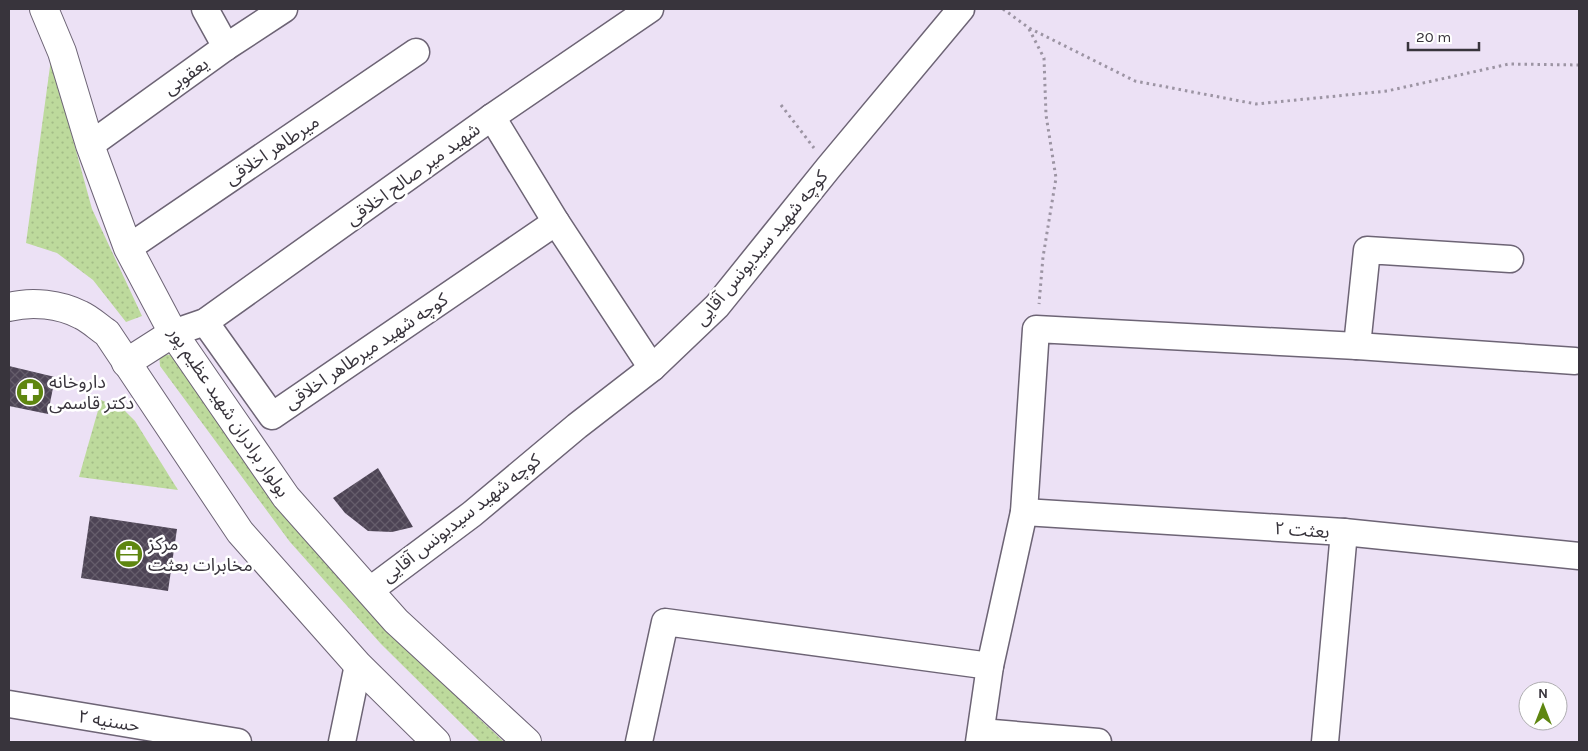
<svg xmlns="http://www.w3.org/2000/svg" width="1588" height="751" font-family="Karla,'Noto Sans Arabic',sans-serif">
	<defs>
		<pattern id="green-dots" width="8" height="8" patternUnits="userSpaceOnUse" patternTransform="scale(1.25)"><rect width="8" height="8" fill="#bdda9c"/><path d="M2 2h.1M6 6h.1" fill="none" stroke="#a3bc87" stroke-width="1.8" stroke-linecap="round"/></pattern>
		<pattern id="building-cross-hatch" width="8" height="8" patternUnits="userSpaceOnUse" patternTransform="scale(1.25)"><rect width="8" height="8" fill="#4d4455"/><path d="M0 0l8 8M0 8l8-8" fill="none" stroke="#655d6b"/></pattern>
	</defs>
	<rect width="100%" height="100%" fill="#ece1f5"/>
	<g fill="url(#green-dots)">
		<polygon points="51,59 92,209 142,316 126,322 93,280 57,253 26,243"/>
		<polygon points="159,354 172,355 305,530 467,707 504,742 480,742 381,644 290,542 160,366"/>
		<polygon points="101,400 124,410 135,421 178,490 79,477"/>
	</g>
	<g fill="url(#building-cross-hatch)">
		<polygon points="9,366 55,377 48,414 9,406"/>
		<polygon points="378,468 413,527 392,532 368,531 345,513 333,498"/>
		<polygon points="90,516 177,529 168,591 81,578"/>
	</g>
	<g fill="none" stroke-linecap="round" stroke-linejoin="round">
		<defs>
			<g id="minor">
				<polyline points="205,9 226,47"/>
				<polyline points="492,117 556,222 652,368"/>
				<polyline points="90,145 226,47 284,9"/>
				<polyline points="128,248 416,52"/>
				<polyline points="205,322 272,416 556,222"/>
				<polyline points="173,333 205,322 492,117 650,9"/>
				<polyline points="1357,346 1367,250 1510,259"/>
				<polyline points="1024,512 1344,532 1579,556"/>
				<polyline points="369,591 472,514 577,426 652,368 717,306 829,167 961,9"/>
				<polyline points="9,704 238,742"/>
				<polyline points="981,732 1098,742"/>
				<polyline points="342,742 358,665"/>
				<polyline points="639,742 665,622 990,666"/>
				<polyline points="979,742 990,666 1024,512 1036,329 1357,346 1575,361"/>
				<polyline points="1325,742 1344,532"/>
			</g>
			<g id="major">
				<polyline points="44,9 62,52 90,145 128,248 173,333 286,497 396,621 527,742"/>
				<path d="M9,307c23,-6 51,-3 72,8 9,4 17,12 26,18l133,199 118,133 78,77"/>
				<polyline points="126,363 173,333"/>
			</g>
		</defs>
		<use href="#minor" stroke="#6d6475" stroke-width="29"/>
		<use href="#major" stroke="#6d6475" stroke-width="30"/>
		<g stroke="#9c94a3" stroke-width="3" stroke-dasharray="2.5 4" stroke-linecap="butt">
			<polyline points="1003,9 1029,28 1135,81 1256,104 1387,91 1509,64 1579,65"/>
			<polyline points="1029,29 1044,58 1046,115 1056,178 1043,257 1039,304"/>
			<polyline points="781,105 814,148"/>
		</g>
		<use href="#minor" stroke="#fff" stroke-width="26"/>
		<use href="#major" stroke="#fff" stroke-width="28"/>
	</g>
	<defs>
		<symbol id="pharmacy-disc" viewBox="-11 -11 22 22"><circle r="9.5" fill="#5e8610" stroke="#fff"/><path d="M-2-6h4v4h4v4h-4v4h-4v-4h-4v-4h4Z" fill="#fff"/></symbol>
		<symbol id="office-disc" viewBox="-11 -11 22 22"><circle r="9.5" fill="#5e8610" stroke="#fff"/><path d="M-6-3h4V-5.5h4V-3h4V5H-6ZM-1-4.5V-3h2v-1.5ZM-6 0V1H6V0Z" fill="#fff"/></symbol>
	</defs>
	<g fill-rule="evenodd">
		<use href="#pharmacy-disc" x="14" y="376" width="32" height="32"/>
		<use href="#office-disc" x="113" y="538" width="32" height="32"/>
	</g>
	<g text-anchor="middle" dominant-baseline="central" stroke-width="5" stroke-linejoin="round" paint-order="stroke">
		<g font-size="18" fill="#38343c" stroke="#fff">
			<text transform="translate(186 76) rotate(-36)">یعقوبی</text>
			<text transform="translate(272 150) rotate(-34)">میرطاهر اخلاقی</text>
			<text transform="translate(413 174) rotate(-36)">شهید میر صالح اخلاقی</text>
			<text transform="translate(761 248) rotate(-50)">کوچه شهید سیدیونس آقایی</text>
			<text transform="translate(366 351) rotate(-34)">کوچه شهید میرطاهر اخلاقی</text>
			<text transform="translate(229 412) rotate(56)">بولوار برادران شهید عظیم‌ پور</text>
			<text transform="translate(461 518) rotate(-38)">کوچه شهید سیدیونس آقایی</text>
			<text transform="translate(1302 530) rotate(4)">بعثت ۲</text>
			<text transform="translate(109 721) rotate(9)">حسنیه ۲</text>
		</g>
		<g font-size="18" fill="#38343c" stroke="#fff" text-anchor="start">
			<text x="49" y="382">داروخانه<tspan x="49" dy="21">دکتر قاسمی</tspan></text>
			<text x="148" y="544">مرکز<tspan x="148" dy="21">مخابرات بعثت</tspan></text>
		</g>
	</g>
	<rect width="1588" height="751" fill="none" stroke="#38343c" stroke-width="20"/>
	<g transform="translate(1543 706)"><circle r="24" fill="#ffffff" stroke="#afaeb1"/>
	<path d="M0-4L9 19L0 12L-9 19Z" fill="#5e8610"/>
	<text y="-8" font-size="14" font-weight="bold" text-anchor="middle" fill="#38343c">N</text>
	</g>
	<path d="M1408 42v8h71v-8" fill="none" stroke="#38343c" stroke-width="2.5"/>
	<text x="1416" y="42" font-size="15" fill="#38343c" stroke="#ffffff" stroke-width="4" paint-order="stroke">20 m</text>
</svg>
